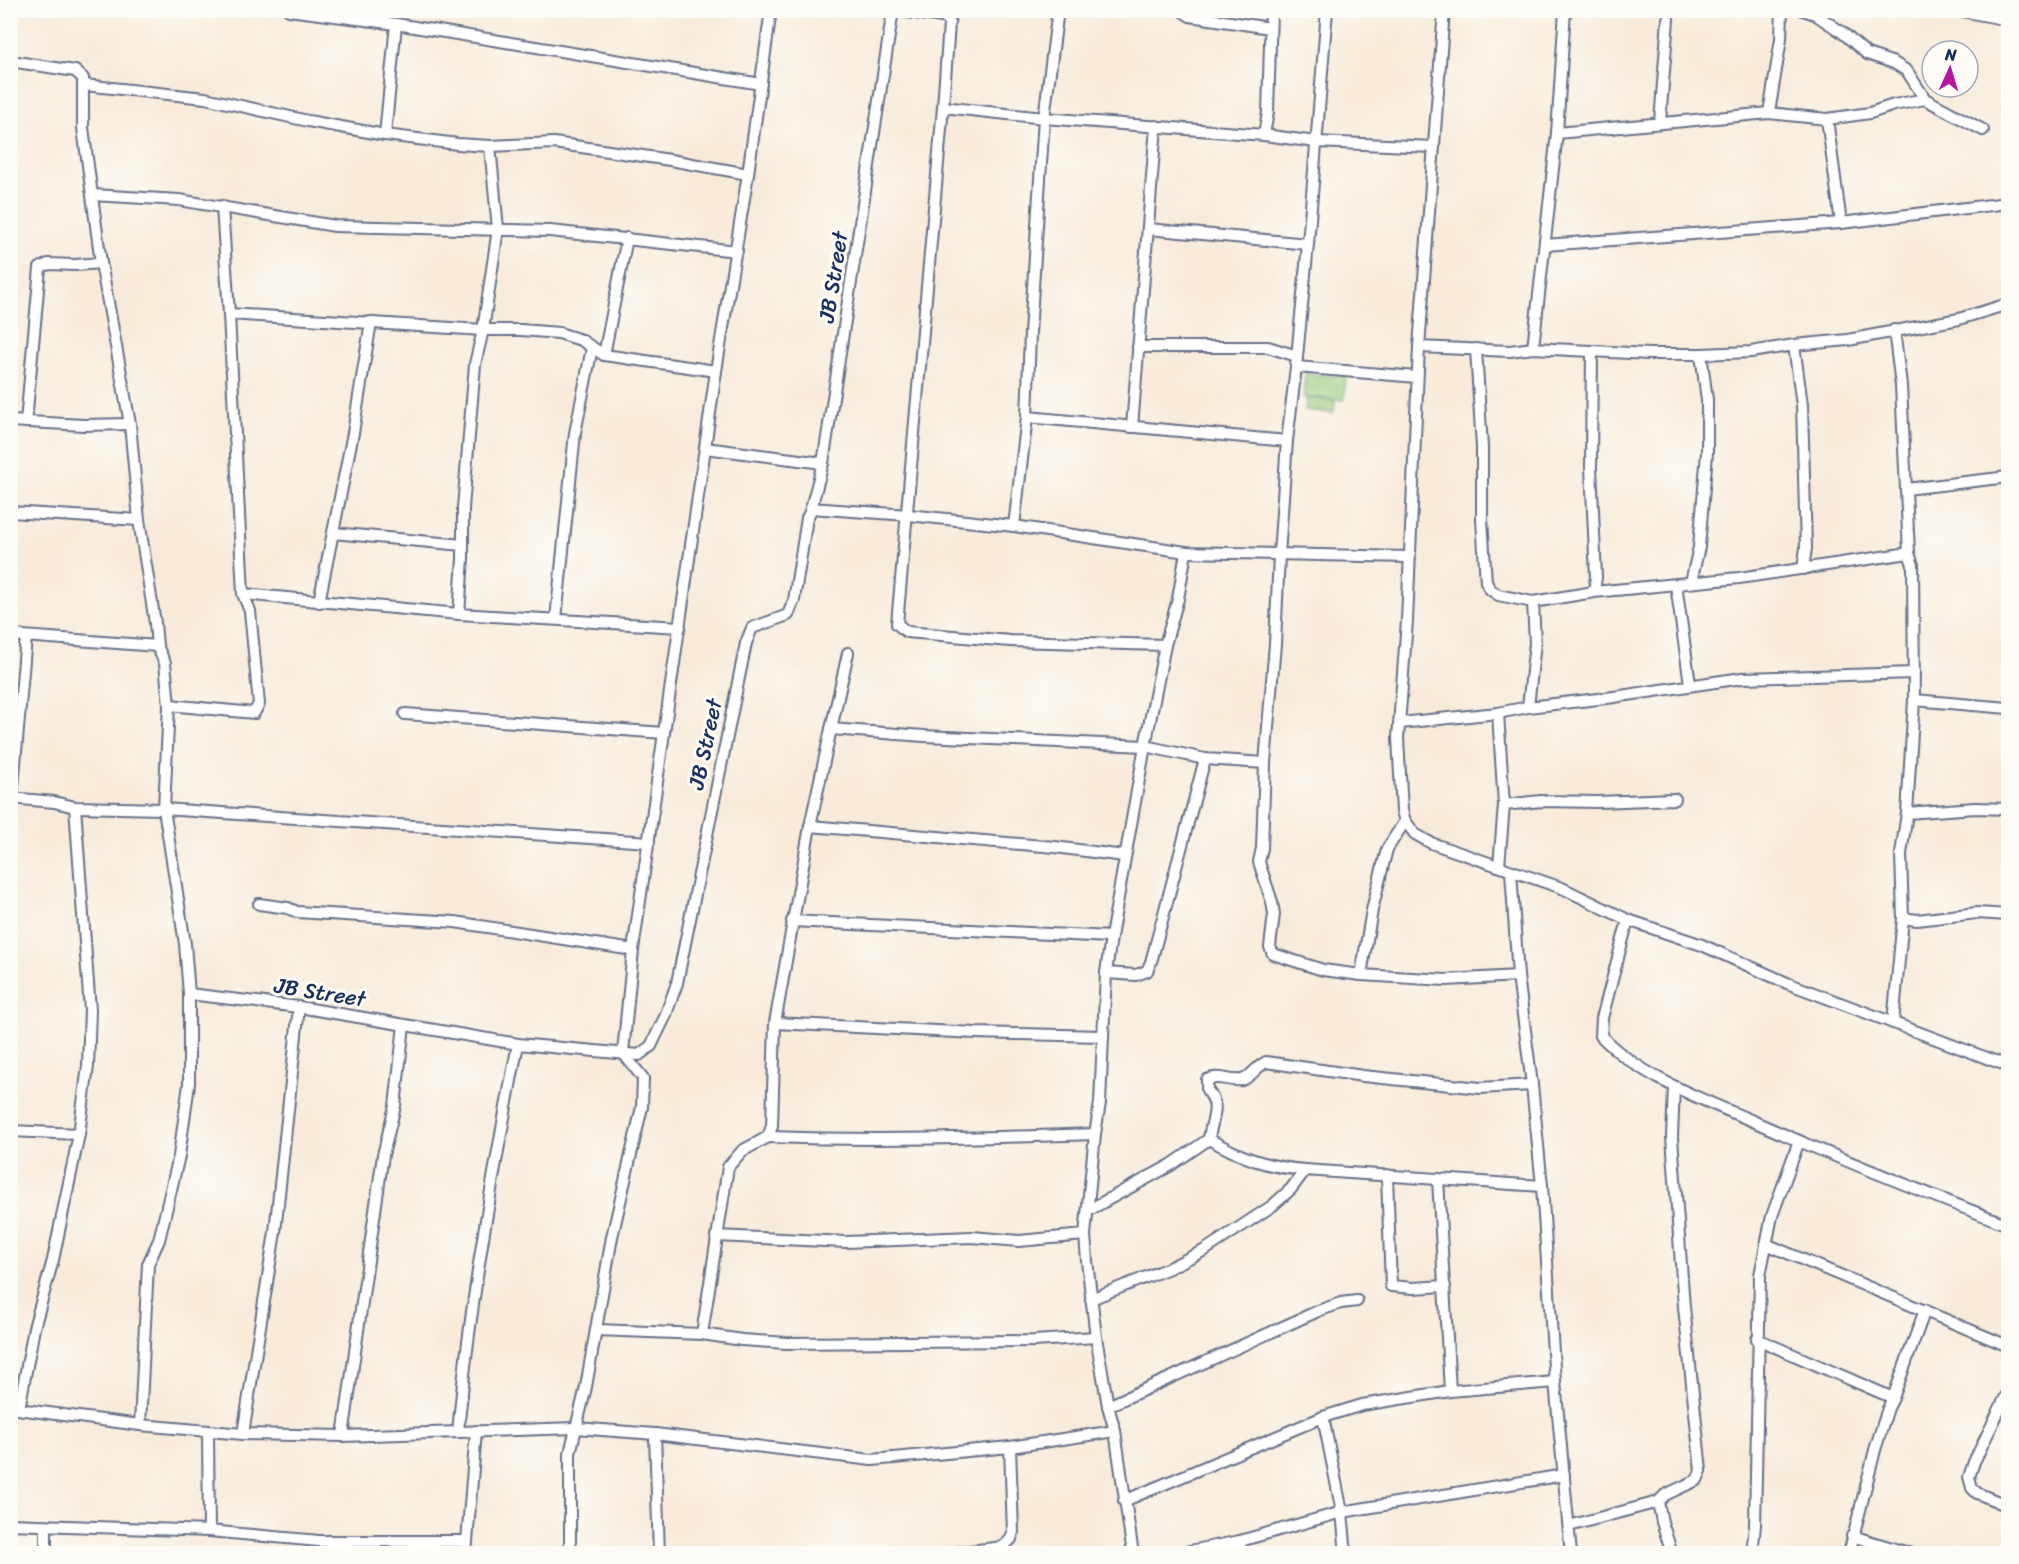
<svg xmlns="http://www.w3.org/2000/svg" width="2019" height="1564" font-family="Sriracha,sans-serif">
	<rect width="100%" height="100%" fill="#fdfcf7"/>
	<filter id="ink" filterUnits="userSpaceOnUse"><feTurbulence type="fractalNoise" baseFrequency=".0167" numOctaves="2"/><feDisplacementMap in="SourceGraphic" scale="12" xChannelSelector="R" yChannelSelector="G"/><feConvolveMatrix kernelMatrix="1 2 1 2 8 2 1 2 1" color-interpolation-filters="sRGB"/></filter>
	<filter id="wash" filterUnits="userSpaceOnUse"><feTurbulence type="fractalNoise" baseFrequency=".008" numOctaves="4" result="noise"/><feDisplacementMap in="SourceGraphic" scale="24" xChannelSelector="R" yChannelSelector="G"/><feGaussianBlur stdDeviation="1.35" result="paint"/><feColorMatrix in="noise" values="0 0 0 0 0 0 0 0 0 0 0 0 0 0 0 0 0 1.4 0 .05"/><feComposite in="paint" operator="in"/></filter>
	<g filter="url(#wash)">
		<rect width="100%" height="100%" fill="#f8ebda"/>
		<g fill="#97c878" stroke="#597c6b" stroke-width="1.5">
			<polygon points="1305,373 1346,377 1344,400 1303,397"/>
			<polygon points="1306,398 1335,401 1334,413 1305,410"/>
		</g>
	</g>
	<g filter="url(#ink)">
		<g fill="none" stroke-linecap="round" stroke-linejoin="round">
			<defs>
				<g id="minor">
					<polyline points="289,10 396,24 761,84"/>
					<polyline points="894,10 949,18"/>
					<polyline points="950,10 943,107 897,624 907,632 1010,641 1165,645"/>
					<polyline points="1181,10 1190,16 1270,28"/>
					<polyline points="1327,10 1308,244 1296,367 1287,441 1279,555 1275,644 1265,763 1262,848 1259,862 1272,902 1274,914 1270,947 1273,954 1323,970 1361,975 1446,980 1518,976"/>
					<polyline points="1444,10 1419,347 1407,621 1398,738 1402,811 1405,821 1415,834 1431,843 1562,888 1628,920 1702,945 1787,983 2008,1066"/>
					<polyline points="1803,10 1815,14 1843,33 1867,54 1894,63 1907,71 1925,99"/>
					<polyline points="1957,10 2008,20"/>
					<polyline points="10,61 75,71 83,78 83,128 101,263 130,424 139,520 155,623 157,646 165,663 169,705 164,809 185,944 189,994 189,1084 179,1156 159,1240 148,1264 140,1425"/>
					<polyline points="84,85 205,98 308,121 385,135 458,144 490,146 554,143 670,160 748,174"/>
					<polyline points="943,107 1044,118 1264,135 1316,142 1434,147"/>
					<polyline points="1769,113 1781,39 1782,10"/>
					<polyline points="1827,119 1841,223"/>
					<polyline points="1660,122 1668,19"/>
					<polyline points="1557,133 1769,113 1827,119 1870,113 1894,105 1925,99 1983,130"/>
					<polyline points="385,135 396,24"/>
					<polyline points="1264,135 1268,112 1271,10"/>
					<polyline points="92,195 179,200 335,226 550,231 737,251"/>
					<polyline points="222,206 229,314"/>
					<polyline points="1148,229 1308,244"/>
					<polyline points="1545,245 1841,223 2008,203"/>
					<polyline points="1794,345 1802,405 1806,548 1803,569"/>
					<polyline points="1138,347 1268,347 1297,356"/>
					<polyline points="1419,347 1510,351 1533,348 1649,354 1701,354 1751,352 1794,345 1848,340 1959,319 2008,304"/>
					<polyline points="1533,348 1557,133 1565,10"/>
					<polyline points="1476,349 1482,448 1482,519 1486,582 1490,589 1498,595 1533,602 1594,592 1739,578 1909,553"/>
					<polyline points="1592,352 1591,467 1596,577 1594,592"/>
					<polyline points="604,355 627,238"/>
					<polyline points="1296,367 1417,377"/>
					<polyline points="1027,417 1287,441"/>
					<polyline points="10,421 84,425 130,424"/>
					<polyline points="26,422 40,268 48,264 75,265 101,263"/>
					<polyline points="1132,427 1156,126"/>
					<polyline points="705,448 823,463"/>
					<polyline points="1906,489 2008,477"/>
					<polyline points="811,508 908,515 1014,526 1186,552 1409,557"/>
					<polyline points="10,512 139,520"/>
					<polyline points="1014,526 1027,417 1030,333 1044,118 1058,10"/>
					<polyline points="333,533 463,545"/>
					<polyline points="1691,582 1699,547 1707,453 1707,400 1701,354"/>
					<polyline points="1676,585 1690,684"/>
					<polyline points="243,594 459,614 680,627"/>
					<polyline points="319,602 353,433 371,322"/>
					<polyline points="459,614 463,559 463,508 475,364 483,330 498,229 490,146"/>
					<polyline points="556,619 575,433 592,348"/>
					<polyline points="10,635 157,646"/>
					<polyline points="1914,700 2008,708"/>
					<polyline points="169,705 254,713 259,704 250,611 243,594 229,314 483,330 521,330 559,333 581,340 604,355 716,371"/>
					<polyline points="1528,707 1535,643 1533,602"/>
					<polyline points="1498,713 1504,805"/>
					<polyline points="405,714 664,733"/>
					<polyline points="1400,723 1498,713 1528,707 1607,698 1742,678 1914,673"/>
					<polyline points="831,729 848,653"/>
					<polyline points="10,798 54,802 75,807 164,809 649,842"/>
					<polyline points="12,798 26,637"/>
					<polyline points="1907,813 1975,808 2008,809"/>
					<polyline points="810,826 1055,847 1124,856"/>
					<polyline points="1499,866 1504,805 1541,801 1598,802 1675,799"/>
					<polyline points="1511,871 1518,976 1532,1085 1542,1186 1555,1382 1571,1554"/>
					<polyline points="259,904 288,908 297,912 455,922 633,950"/>
					<polyline points="1903,918 1917,920 1977,913 2008,915"/>
					<path d="M1628,920l-26,98 -1,18c39,41 103,64 154,86 84,37 168,70 253,103"/>
					<polyline points="792,921 1111,937"/>
					<polyline points="1106,973 1136,975 1147,971 1151,962 1205,759"/>
					<polyline points="1361,975 1372,910 1387,849 1405,821"/>
					<polyline points="189,994 299,1007 518,1044 639,1055 651,1046 665,1017 677,983 746,643 752,628 788,615 794,600 807,518 810,512 823,463 893,10"/>
					<polyline points="775,1023 976,1033 1102,1036"/>
					<polyline points="1893,1023 1903,918 1901,854 1907,813 1914,700 1913,565 1909,553 1901,385 1894,330"/>
					<polyline points="10,1131 79,1134"/>
					<path d="M768,1137c109,4 218,1 327,-3"/>
					<path d="M1305,1170c-38,-3 -63,-12 -96,-31 2,-20 13,-32 -2,-49v-10c11,-6 22,2 35,0 8,-2 14,-13 24,-18l97,14 117,12 52,-3"/>
					<polyline points="1387,1175 1391,1286 1413,1288 1445,1286"/>
					<polyline points="1438,1179 1450,1391"/>
					<polyline points="1089,1210 1171,1165 1209,1139"/>
					<polyline points="716,1236 846,1242 972,1237 1019,1241 1085,1235"/>
					<polyline points="1766,1244 2008,1346"/>
					<polyline points="1091,1299 1169,1268 1205,1250 1272,1206 1291,1189 1305,1170 1542,1186"/>
					<polyline points="596,1330 702,1334 742,1340 787,1343 1034,1341 1096,1337"/>
					<polyline points="702,1334 728,1167 742,1151 768,1137 772,1126 775,1023 810,826 831,729 924,736 1145,746 1205,759 1265,763"/>
					<polyline points="1757,1339 1893,1398"/>
					<polyline points="2008,1392 1974,1462 1969,1477 1972,1488 1977,1493 2008,1506"/>
					<polyline points="1108,1406 1318,1311 1341,1303 1357,1301"/>
					<polyline points="10,1408 140,1425 243,1434 343,1436 576,1428 655,1434 872,1460 1010,1447"/>
					<polyline points="19,1409 34,1328 53,1260 79,1134 88,1066 90,1010 75,807"/>
					<polyline points="1323,1417 1342,1512 1346,1554"/>
					<polyline points="208,1432 209,1531"/>
					<path d="M458,1432c12,-130 35,-259 60,-388"/>
					<polyline points="243,1434 275,1232 299,1007"/>
					<polyline points="655,1434 659,1554"/>
					<polyline points="343,1436 383,1155 395,1106 404,1025"/>
					<polyline points="1124,1501 1323,1417 1362,1405 1450,1391 1555,1382"/>
					<polyline points="1658,1502 1662,1522 1672,1554"/>
					<polyline points="10,1524 209,1531 319,1541 467,1541"/>
					<polyline points="46,1526 46,1554"/>
					<polyline points="1569,1526 1658,1502 1665,1495 1697,1480 1701,1471 1684,1307 1672,1137 1674,1087"/>
					<polyline points="1852,1536 1912,1554"/>
					<polyline points="1240,1541 1241,1554"/>
					<polyline points="466,1554 476,1431"/>
					<polyline points="570,1554 570,1453 586,1387 612,1237 642,1107 643,1078 623,1053 633,950 664,733 716,371 748,174 771,10"/>
					<polyline points="946,1554 1003,1547 1011,1539 1013,1532 1010,1447 1115,1431"/>
					<polyline points="1133,1554 1115,1431 1108,1406 1096,1337 1087,1261 1085,1235 1095,1134 1100,1103 1106,973 1111,937 1145,746 1165,645 1178,599 1186,552"/>
					<polyline points="1175,1554 1240,1541 1342,1512 1564,1475"/>
					<polyline points="1752,1554 1755,1525 1760,1275 1772,1216 1799,1141"/>
					<polyline points="1849,1554 1875,1450 1888,1408 1893,1398 1925,1310"/>
				</g>
			</defs>
			<use href="#minor" stroke="#687189" stroke-width="14"/>
			<use href="#minor" stroke="#fff" stroke-width="10"/>
		</g>
	</g>
	<g text-anchor="middle" dominant-baseline="central" stroke-width="6" stroke-linejoin="round" paint-order="stroke">
		<g font-size="22" fill="#1b2f5e" stroke="#fdfcf7">
			<text transform="translate(833 277) rotate(-81)">JB Street</text>
			<text transform="translate(705 744) rotate(-78)">JB Street</text>
			<text transform="translate(320 992) rotate(9)">JB Street</text>
		</g>
	</g>
	<rect width="2019" height="1564" fill="none" stroke="#fdfcf7" stroke-width="36"/>
	<g transform="translate(1950 69) rotate(4)"><circle r="28" fill="#fdfcf7" stroke="#a3aaba" stroke-width="1.5"/>
	<path d="M0-4.5L10 22L0 15L-10 22Z" fill="#b5179e"/>
	<text y="-9" font-size="16" font-weight="bold" text-anchor="middle" fill="#1b2f5e">N</text>
	</g>
</svg>
